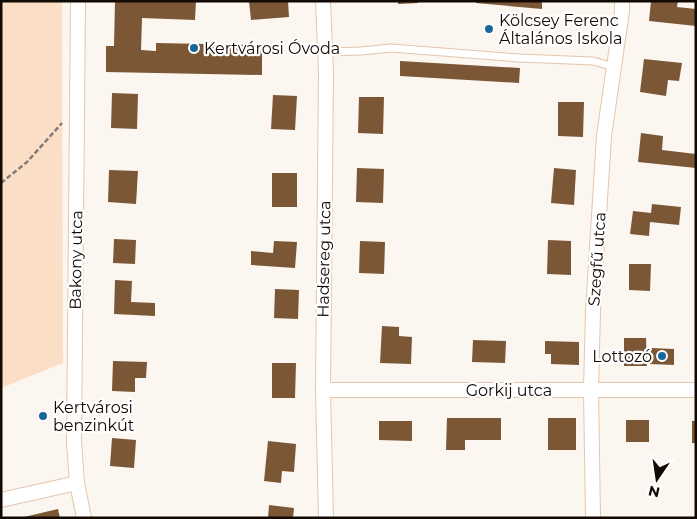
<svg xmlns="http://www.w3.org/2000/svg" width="697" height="519" font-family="Montserrat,sans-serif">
	<rect width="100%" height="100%" fill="#fcf6f1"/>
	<polygon fill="#fbdec6" points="1,1 62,1 63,363 1,388"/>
	<g fill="#7b5736">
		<polygon points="115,1 196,1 195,20 142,18 141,50 156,51 156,43 262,45 262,75 106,72 106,46 114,46"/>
		<polygon points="249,1 288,1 289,17 251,20"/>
		<polygon points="398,1 418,1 418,3 398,4"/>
		<polygon points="476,1 542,1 542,9 476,3"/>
		<polygon points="651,1 678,1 677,7 696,9 696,26 649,21"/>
		<polygon points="644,59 682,63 679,81 668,80 666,96 640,92"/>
		<polygon points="400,61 520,68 519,83 400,76"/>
		<polygon points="112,93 138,94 137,129 111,128"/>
		<polygon points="273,95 297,96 295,130 271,129"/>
		<polygon points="359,97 384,97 383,134 358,133"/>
		<polygon points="558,102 584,102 583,137 558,136"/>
		<polygon points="641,133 663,136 662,150 696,154 696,168 638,162"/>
		<polygon points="357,168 384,169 383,203 356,202"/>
		<polygon points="554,168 576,170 574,205 551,203"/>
		<polygon points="109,170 138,171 136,204 108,202"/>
		<rect x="272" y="173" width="25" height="34"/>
		<polygon points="652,204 681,207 679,225 650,222 649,236 630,234 633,211 651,213"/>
		<polygon points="114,239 136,240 135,264 113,263"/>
		<polygon points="548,240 571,241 571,275 547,274"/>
		<polygon points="274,241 297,242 295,268 251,265 251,251 273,253"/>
		<polygon points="360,241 385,242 384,274 359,273"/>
		<polygon points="629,264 651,264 650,291 629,290"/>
		<polygon points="115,280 132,281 131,302 155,303 155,316 114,314"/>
		<polygon points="275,289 299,290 298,319 274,318"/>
		<polygon points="382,326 399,327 399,336 412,337 411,364 380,363"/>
		<polygon points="624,338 646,338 647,366 624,366"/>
		<polygon points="473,340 506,341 505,363 472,362"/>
		<polygon points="545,341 579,342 579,365 551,364 551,354 545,354"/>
		<polygon points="651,348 674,349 674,365 650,364"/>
		<polygon points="113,361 147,362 146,378 135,378 135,392 112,391"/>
		<polygon points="272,363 296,363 295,398 272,398"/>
		<polygon points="447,418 501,418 501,440 465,440 465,450 446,450"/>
		<rect x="548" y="418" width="28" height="32"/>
		<rect x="626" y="420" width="23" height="22"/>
		<polygon points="379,421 412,421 412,441 379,440"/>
		<rect x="692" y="421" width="4" height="22"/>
		<polygon points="112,438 136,440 134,468 110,466"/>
		<polygon points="268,441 296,444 294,472 282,471 281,483 264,481"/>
		<polygon points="269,505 294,508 293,518 268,518"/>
		<polygon points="58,509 60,518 24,518 24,517"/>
	</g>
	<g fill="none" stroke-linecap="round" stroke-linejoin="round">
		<defs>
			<polyline id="lane" points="325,52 361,51 391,48 519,58 593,61 614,67"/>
			<g id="street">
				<polyline points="78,1 74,442 77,483 84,518"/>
				<polyline points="323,1 326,72 323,390 326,518"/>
				<polyline points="323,390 696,390"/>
				<polyline points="1,500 77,483"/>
				<polyline points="593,518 591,390 593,311 604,136 622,11 622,1"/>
			</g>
		</defs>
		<use href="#lane" stroke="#e4c6ac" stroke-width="9"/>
		<use href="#street" stroke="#e4c6ac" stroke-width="16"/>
		<polyline stroke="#837b75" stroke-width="2.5" stroke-dasharray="5 2.5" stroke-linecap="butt" points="1,183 27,162 62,123"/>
		<use href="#lane" stroke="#fff" stroke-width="7"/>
		<use href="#street" stroke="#fff" stroke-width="14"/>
	</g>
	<g fill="#17689a" stroke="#fff" stroke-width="2">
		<circle cx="489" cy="29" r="5"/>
		<circle cx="194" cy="48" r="5"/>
		<circle cx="662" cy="356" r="5"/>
		<circle cx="43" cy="416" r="5"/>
	</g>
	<g text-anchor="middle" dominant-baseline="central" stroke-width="4.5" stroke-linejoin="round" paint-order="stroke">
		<g font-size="16" fill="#130903" stroke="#fff" text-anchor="start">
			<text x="499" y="20">Kölcsey Ferenc<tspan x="499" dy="18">Általános Iskola</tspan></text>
			<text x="204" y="48">Kertvárosi Óvoda</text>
			<text x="652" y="356" text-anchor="end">Lottozó</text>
			<text x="53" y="407">Kertvárosi<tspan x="53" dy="18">benzinkút</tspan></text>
		</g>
		<g font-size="16" fill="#130903" stroke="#fff">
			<text transform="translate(324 259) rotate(-89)">Hadsereg utca</text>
			<text transform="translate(597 259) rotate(-86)">Szegfű utca</text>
			<text transform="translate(76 260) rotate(-89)">Bakony utca</text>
			<text x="509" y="390">Gorkij utca</text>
		</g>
	</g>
	<rect width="697" height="519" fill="none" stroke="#130903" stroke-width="5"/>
	<g transform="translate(657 479) rotate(193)" stroke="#ffffff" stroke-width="4" paint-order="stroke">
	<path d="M0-4L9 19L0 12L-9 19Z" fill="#130903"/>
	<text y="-8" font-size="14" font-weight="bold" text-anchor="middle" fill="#130903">N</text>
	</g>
</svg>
